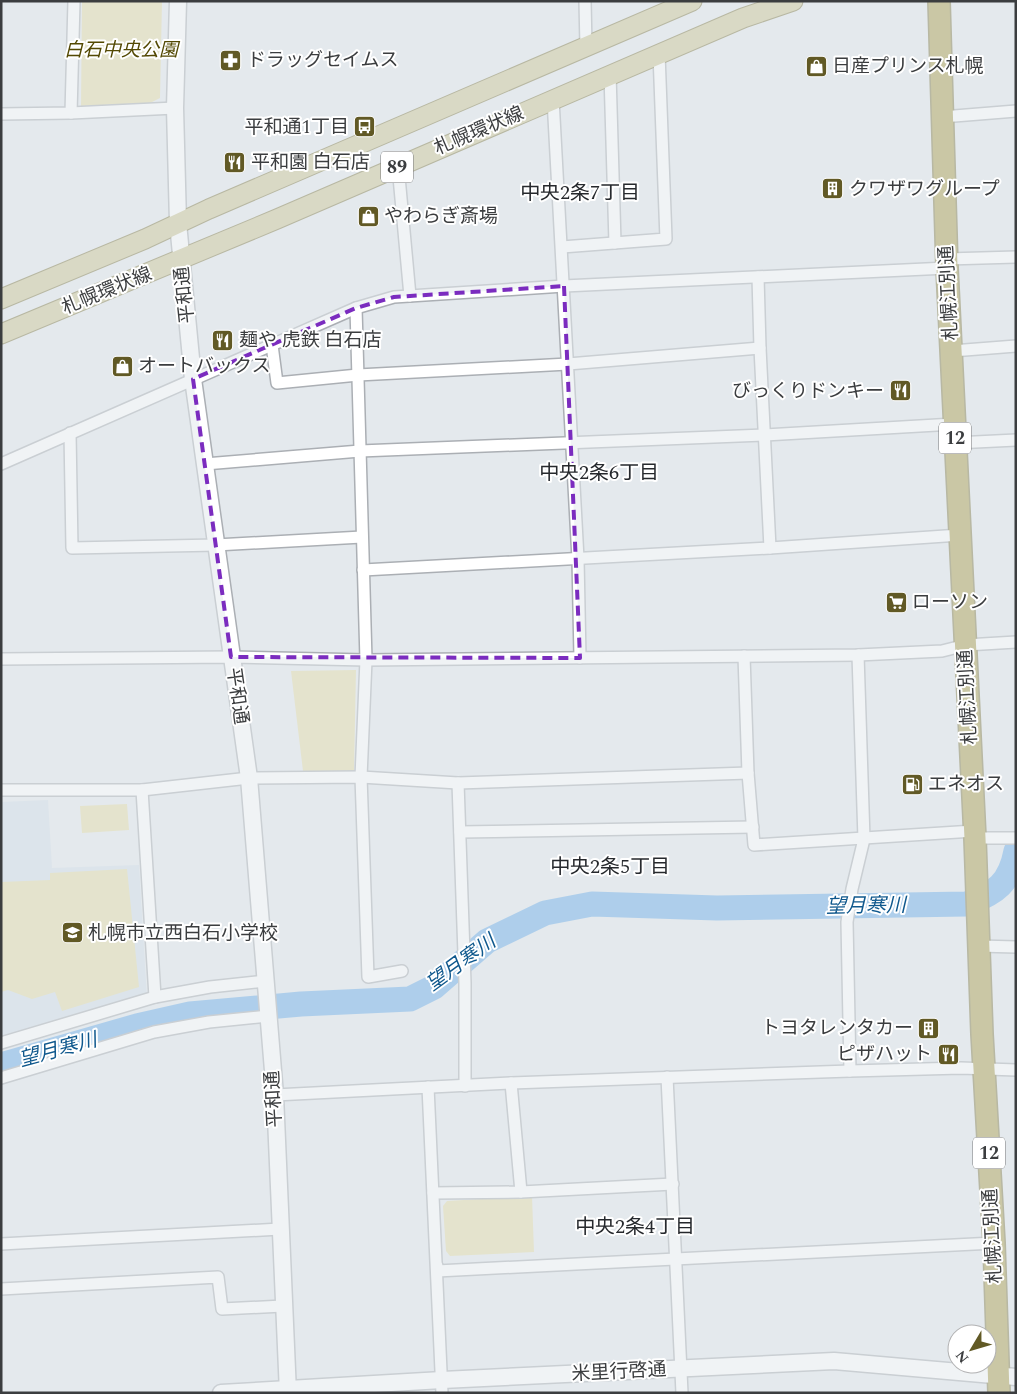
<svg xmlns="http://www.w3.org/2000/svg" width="1017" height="1394" font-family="Spectral,'Noto Sans JP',serif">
	<rect width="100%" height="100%" fill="#e4e9ed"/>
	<polygon fill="#d3dee8" points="48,800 52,868 139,865 147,998 1,1042 1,802"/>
	<g fill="#e4dca6">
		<polygon points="82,1 162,1 160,98 150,103 81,106"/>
		<polygon points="356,670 354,771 303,771 291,671"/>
		<polygon points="127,804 129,830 82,833 80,806"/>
		<polygon points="127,869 139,987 62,1011 55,992 32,999 8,990 1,992 1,882 50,880 50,873"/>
		<polygon points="532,1196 534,1252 450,1256 446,1251 443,1206 447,1201"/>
	</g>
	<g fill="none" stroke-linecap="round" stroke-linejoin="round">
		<path stroke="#6eaee8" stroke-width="25" d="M1,1065l136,-39 53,-12 111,-10 109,-5 24,-12 53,-46 58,-28 47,-9 125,4 250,-4c29,-11 43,-21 49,-53"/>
		<defs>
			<g id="street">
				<polyline points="585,1 586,47"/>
				<polyline points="610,74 615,243"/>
				<polyline points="553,99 578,559 580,658"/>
				<polyline points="71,113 74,1"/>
				<polyline points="1,114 71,113 175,108"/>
				<polyline points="942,117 1016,111"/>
				<polyline points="398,166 410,296"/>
				<polyline points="562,247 666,239 659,54"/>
				<polyline points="947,259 1016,257"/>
				<polyline points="758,277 760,348 770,548"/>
				<polyline points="356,308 366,660 361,777 368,977 402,971"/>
				<polyline points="272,345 277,383 358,375 568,364 760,348"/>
				<polyline points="952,351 1016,346"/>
				<polyline points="70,433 72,548 216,545 362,537"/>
				<polyline points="955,443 1016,440"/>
				<polyline points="1,464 356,308 394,297 564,286 947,268"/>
				<polyline points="205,464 360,451 765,435 954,424"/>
				<polyline points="363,570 770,548 960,535"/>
				<polyline points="744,656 748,773 754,845 974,831"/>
				<polyline points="1,659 231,657 366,660 858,655 942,651 966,645 1016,642"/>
				<polyline points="458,783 465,983 465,1086"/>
				<polyline points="1,790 142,790 249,778 361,777 458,783 748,773"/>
				<polyline points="142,790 155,997"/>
				<polyline points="460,832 753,827"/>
				<polyline points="975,838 1016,838"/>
				<polyline points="979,946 1016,947"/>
				<polyline points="1,1043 155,997 210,987 266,981"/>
				<polyline points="850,1071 847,922 852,889 864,839 858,655"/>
				<polyline points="667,1077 682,1393"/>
				<polyline points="1,1078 154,1032 209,1022 268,1016"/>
				<polyline points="511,1083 521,1192"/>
				<polyline points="428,1087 442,1393"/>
				<polyline points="275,1095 511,1083 850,1071 961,1068 1016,1070"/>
				<polyline points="433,1193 521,1192 673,1184"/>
				<polyline points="1,1244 280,1229"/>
				<polyline points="437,1266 437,1271 994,1243"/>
				<polyline points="1,1289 218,1277 222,1309 283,1306"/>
			</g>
			<g id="secondary">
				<polyline points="178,1 175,108 178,223 193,379 249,778 275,1095 288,1393"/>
				<polyline points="221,1393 442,1380 834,1361 1016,1377"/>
			</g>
			<g id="primary">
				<polyline points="1,299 145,239 209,209 692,1"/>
				<polyline points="1,334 277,219 743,18 793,1"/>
			</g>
			<polyline id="highway" points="939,1 947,268 975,838 982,1034 994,1243 999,1393"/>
		</defs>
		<use href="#street" stroke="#abafb4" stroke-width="14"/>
		<use href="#secondary" stroke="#abafb4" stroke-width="19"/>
		<use href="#primary" stroke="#837c49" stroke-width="21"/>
		<use href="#highway" stroke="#837c49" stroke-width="24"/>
		<use href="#street" stroke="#fff" stroke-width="11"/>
		<use href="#secondary" stroke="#fff" stroke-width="16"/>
		<use href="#primary" stroke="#ccc595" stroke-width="19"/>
		<use href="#highway" stroke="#aa9e4f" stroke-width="21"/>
	</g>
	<path d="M0 0H1017V1394H0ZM564,286l16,372 -349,-1 -38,-278 163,-71 38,-11z" fill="#e4e9ed" fill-opacity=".55" fill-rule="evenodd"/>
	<path fill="none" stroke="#7b2cbf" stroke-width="4" stroke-dasharray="10 6" stroke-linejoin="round" d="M564,286l16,372 -349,-1 -38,-278 163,-71 38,-11z"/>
	<defs>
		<symbol id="pharmacy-square" viewBox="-11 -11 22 22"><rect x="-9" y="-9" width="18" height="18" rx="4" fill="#615925" stroke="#fff"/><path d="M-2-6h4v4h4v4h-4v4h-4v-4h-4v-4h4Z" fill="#fff"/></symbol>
		<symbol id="shop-square" viewBox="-11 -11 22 22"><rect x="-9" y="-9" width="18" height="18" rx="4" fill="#615925" stroke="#fff"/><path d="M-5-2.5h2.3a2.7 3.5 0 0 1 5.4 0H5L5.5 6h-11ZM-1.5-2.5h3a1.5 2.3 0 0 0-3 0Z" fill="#fff"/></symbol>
		<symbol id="bus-square" viewBox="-11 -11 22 22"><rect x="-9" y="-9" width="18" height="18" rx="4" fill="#615925" stroke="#fff"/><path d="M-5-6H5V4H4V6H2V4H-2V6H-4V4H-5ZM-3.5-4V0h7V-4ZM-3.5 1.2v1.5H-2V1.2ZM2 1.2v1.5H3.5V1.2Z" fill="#fff"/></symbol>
		<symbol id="restaurant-square" viewBox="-11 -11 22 22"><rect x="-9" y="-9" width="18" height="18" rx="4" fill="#615925" stroke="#fff"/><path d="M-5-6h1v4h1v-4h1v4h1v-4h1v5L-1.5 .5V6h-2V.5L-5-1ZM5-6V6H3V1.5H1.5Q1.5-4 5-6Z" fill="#fff"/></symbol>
		<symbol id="building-square" viewBox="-11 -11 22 22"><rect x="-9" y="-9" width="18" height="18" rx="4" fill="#615925" stroke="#fff"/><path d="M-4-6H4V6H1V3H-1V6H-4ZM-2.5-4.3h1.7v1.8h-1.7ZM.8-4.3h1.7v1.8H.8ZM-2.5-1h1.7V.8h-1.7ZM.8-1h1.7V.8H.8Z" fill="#fff"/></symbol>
		<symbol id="supermarket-square" viewBox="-11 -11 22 22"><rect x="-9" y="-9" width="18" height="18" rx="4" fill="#615925" stroke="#fff"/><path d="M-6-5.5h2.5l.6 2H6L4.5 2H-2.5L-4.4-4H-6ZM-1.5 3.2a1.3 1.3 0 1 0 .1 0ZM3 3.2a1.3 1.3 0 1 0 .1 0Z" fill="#fff"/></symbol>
		<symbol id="fuel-square" viewBox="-11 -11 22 22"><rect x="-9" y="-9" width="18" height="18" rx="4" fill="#615925" stroke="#fff"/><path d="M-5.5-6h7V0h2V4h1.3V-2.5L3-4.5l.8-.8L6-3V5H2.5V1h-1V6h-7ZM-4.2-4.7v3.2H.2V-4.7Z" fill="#fff"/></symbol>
		<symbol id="school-square" viewBox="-11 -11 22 22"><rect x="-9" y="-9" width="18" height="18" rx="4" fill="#615925" stroke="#fff"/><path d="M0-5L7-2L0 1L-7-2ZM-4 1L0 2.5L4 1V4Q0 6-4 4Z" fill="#fff"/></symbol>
	</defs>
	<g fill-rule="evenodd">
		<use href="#pharmacy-square" x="218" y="48" width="25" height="25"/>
		<use href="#shop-square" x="804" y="54" width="25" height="25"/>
		<use href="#bus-square" x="352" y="114" width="25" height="25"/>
		<use href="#restaurant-square" x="222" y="150" width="25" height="25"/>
		<use href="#building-square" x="820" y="176" width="25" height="25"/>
		<use href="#shop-square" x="356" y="204" width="25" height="25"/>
		<use href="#restaurant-square" x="210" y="328" width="25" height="25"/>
		<use href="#shop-square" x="110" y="354" width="25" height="25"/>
		<use href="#restaurant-square" x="888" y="378" width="25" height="25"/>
		<use href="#supermarket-square" x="884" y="590" width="25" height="25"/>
		<use href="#fuel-square" x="900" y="772" width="25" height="25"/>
		<use href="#school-square" x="60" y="920" width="25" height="25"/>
		<use href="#building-square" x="916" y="1016" width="25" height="25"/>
		<use href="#restaurant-square" x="936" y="1042" width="25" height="25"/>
	</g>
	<g text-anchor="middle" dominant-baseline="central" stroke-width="4" stroke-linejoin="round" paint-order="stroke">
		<g fill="#fff" stroke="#767779" stroke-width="1">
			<rect x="381" y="151.5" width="32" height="31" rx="4"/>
			<rect x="939" y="422.5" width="32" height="31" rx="4"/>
			<rect x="973" y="1137.5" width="32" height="31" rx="4"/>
		</g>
		<g font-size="18" font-weight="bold" fill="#3b3d3f">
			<text x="397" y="167">89</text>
			<text x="955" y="438">12</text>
			<text x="989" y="1153">12</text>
		</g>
		<g font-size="19" font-style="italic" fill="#534903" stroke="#fff">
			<text x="121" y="50">白石中央公園</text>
		</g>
		<g font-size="19" fill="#3b3d3f" stroke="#fff" text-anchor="start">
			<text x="247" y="60">ドラッグセイムス</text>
			<text x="832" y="66">日産プリンス札幌</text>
			<text x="349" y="127" text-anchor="end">平和通1丁目</text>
			<text x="251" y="162">平和園 白石店</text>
			<text x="849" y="189">クワザワグループ</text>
			<text x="384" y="216">やわらぎ斎場</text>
			<text x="239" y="340">麺や 虎鉄 白石店</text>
			<text x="138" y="366">オートバックス</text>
			<text x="884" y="391" text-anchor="end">びっくりドンキー</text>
			<text x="912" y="602">ローソン</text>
			<text x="928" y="784">エネオス</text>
			<text x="88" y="933">札幌市立西白石小学校</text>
			<text x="913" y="1028" text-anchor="end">トヨタレンタカー</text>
			<text x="932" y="1054" text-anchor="end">ピザハット</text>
		</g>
		<g font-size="19" fill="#3b3d3f" stroke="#fff">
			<text transform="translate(479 131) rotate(-23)">札幌環状線</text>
			<text transform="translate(107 291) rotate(-22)">札幌環状線</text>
			<text transform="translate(949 293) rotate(-93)">札幌江別通</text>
			<text transform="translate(185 295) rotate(-96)">平和通</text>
			<text transform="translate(237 696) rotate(82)">平和通</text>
			<text transform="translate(968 697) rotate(-93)">札幌江別通</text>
			<text transform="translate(274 1099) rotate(-93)">平和通</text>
			<text transform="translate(993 1236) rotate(-93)">札幌江別通</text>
			<text transform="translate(619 1372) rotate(-3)">米里行啓通</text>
		</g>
		<g font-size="20" fill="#26292d" stroke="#fff">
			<text x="580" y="193">中央2条7丁目</text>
			<text x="599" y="473">中央2条6丁目</text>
			<text x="610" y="867">中央2条5丁目</text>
			<text x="635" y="1227">中央2条4丁目</text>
		</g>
		<g font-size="20" font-style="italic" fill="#0f588d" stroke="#fff">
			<text transform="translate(866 906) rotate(-1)">望月寒川</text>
			<text transform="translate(461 963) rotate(-36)">望月寒川</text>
			<text transform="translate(58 1050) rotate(-15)">望月寒川</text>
		</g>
	</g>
	<rect width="1017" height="1394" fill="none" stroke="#3b3d3f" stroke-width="5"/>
	<g transform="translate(972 1349) rotate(232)"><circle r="24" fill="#ffffff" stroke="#b1b1b2"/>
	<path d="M0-4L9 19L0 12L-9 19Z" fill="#615925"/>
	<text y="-8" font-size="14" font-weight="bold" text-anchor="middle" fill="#3b3d3f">N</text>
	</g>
</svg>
